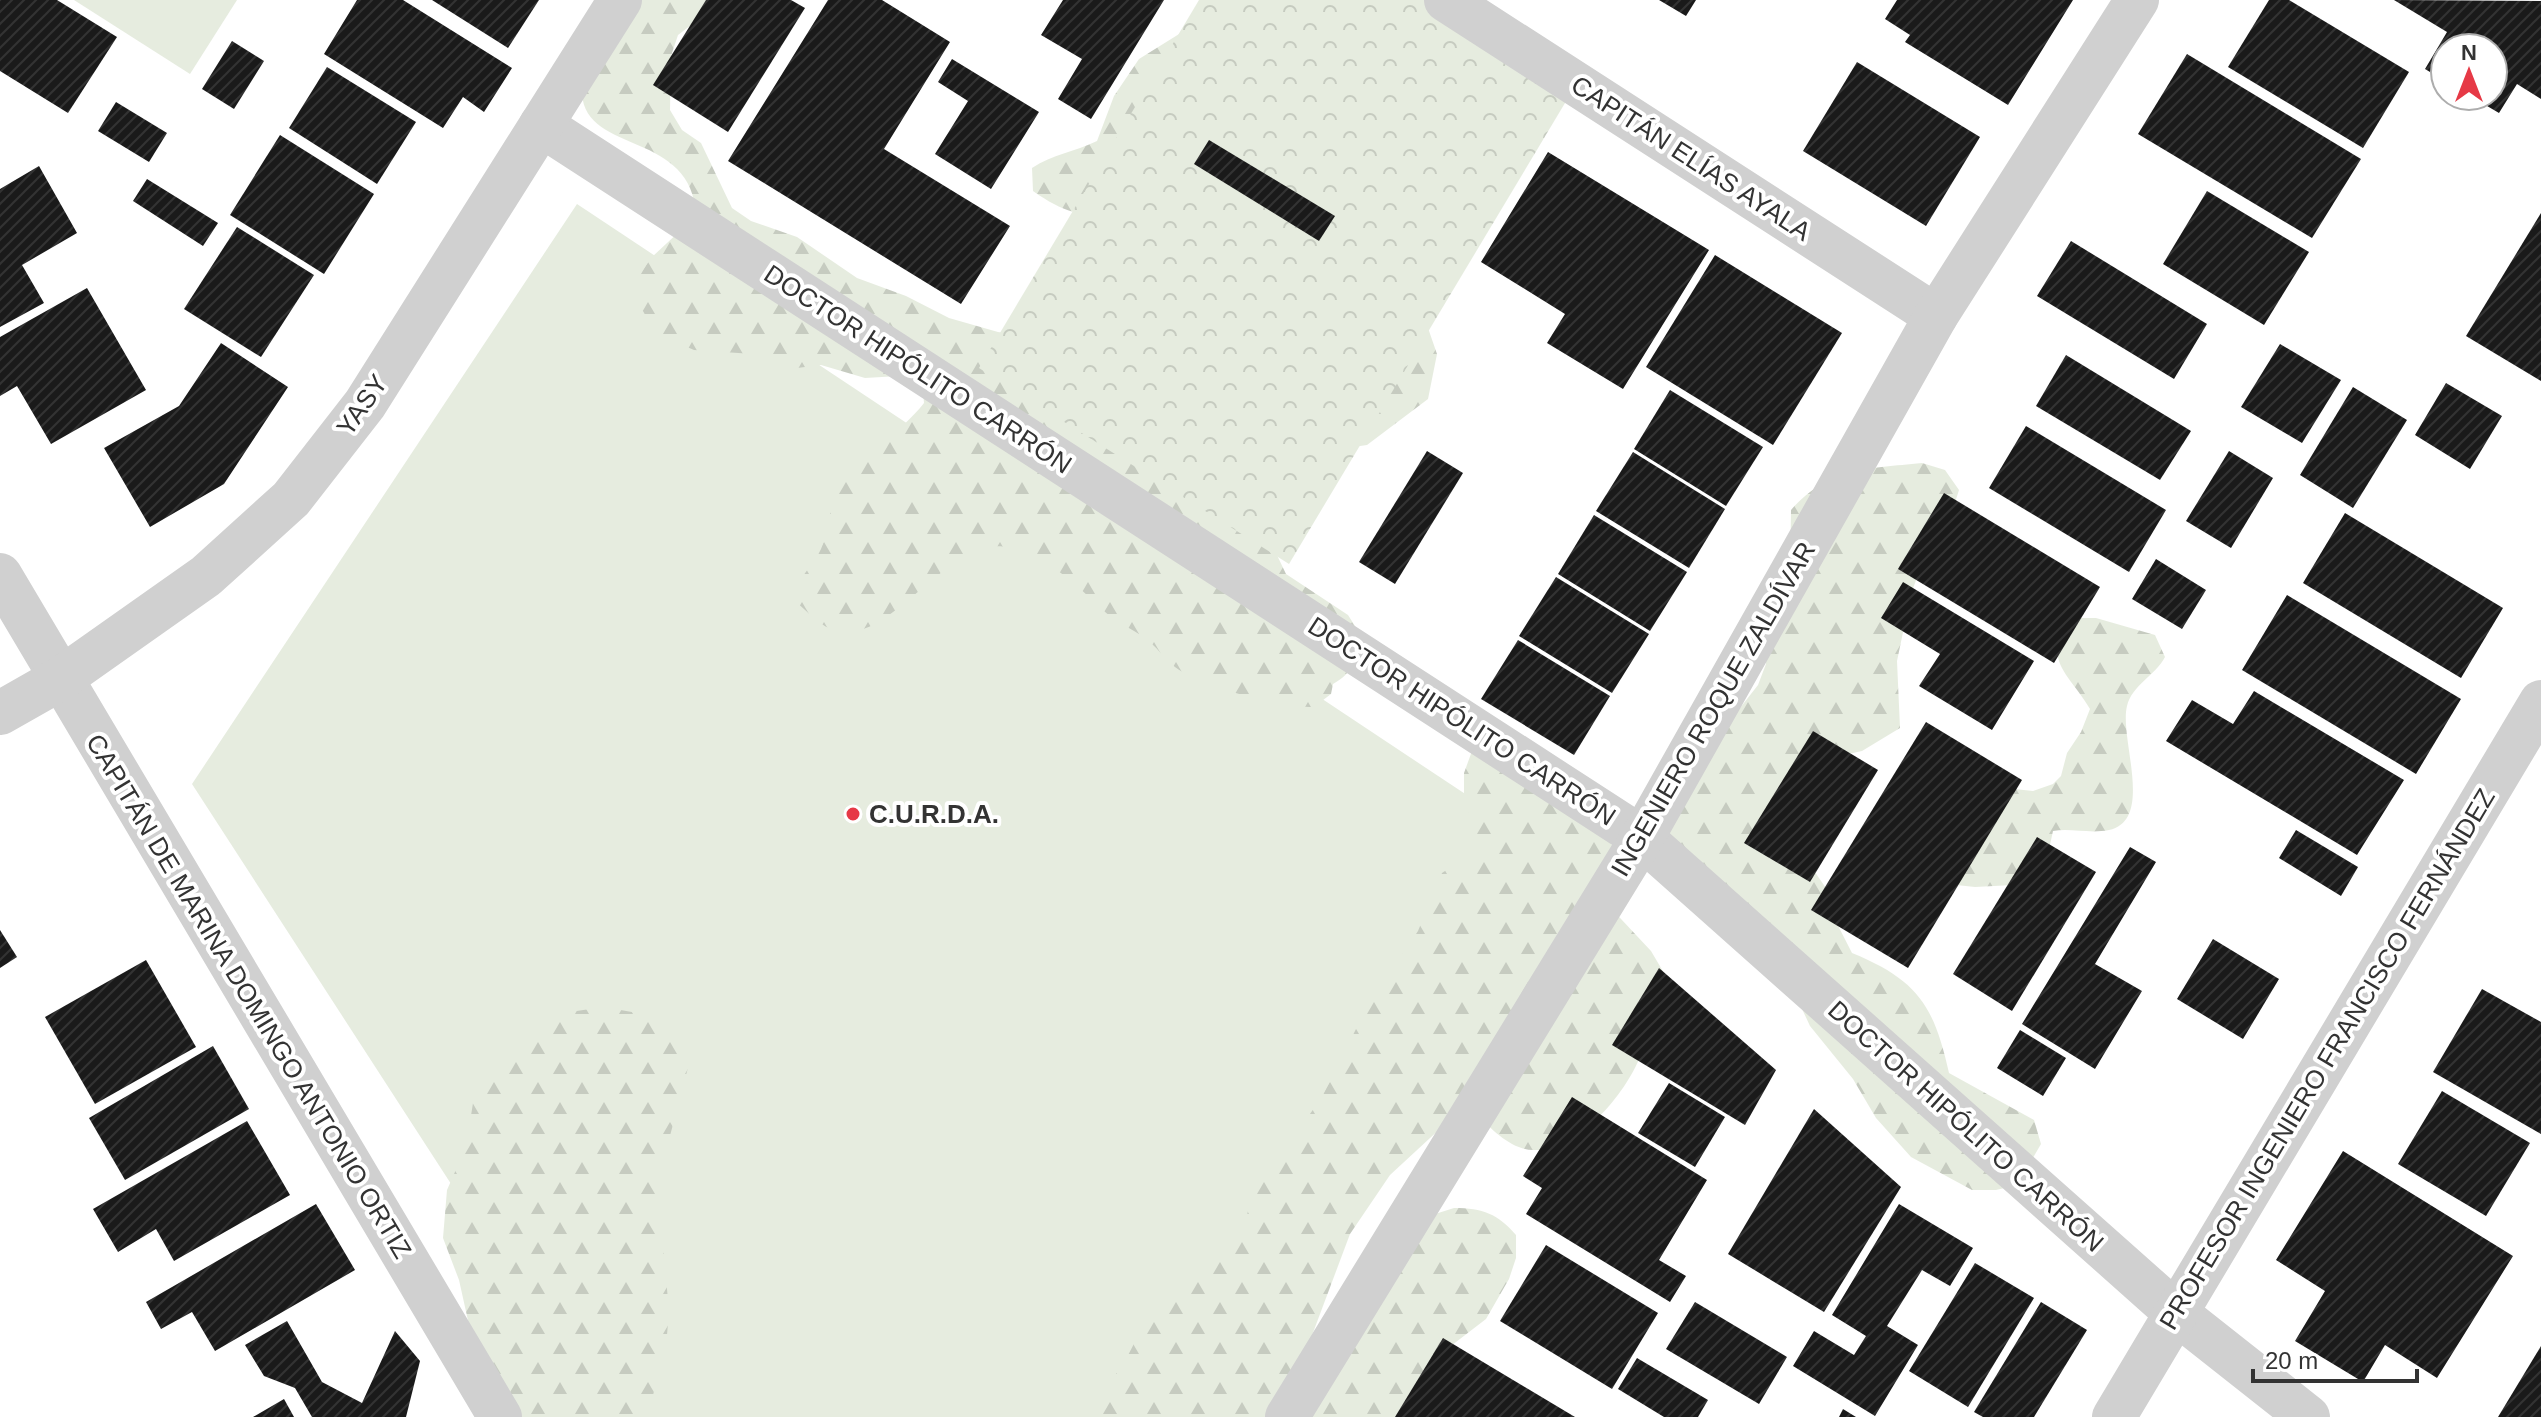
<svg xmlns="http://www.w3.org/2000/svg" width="2541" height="1417" font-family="Arial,sans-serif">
	<defs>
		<pattern id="forest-firs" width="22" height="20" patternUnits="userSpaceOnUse" patternTransform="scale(2)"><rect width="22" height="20" fill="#e6ecdf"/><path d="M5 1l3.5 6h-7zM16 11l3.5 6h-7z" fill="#c6cbc0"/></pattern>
		<pattern id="park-crowns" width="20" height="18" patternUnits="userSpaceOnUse" patternTransform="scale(2)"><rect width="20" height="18" fill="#e6ecdf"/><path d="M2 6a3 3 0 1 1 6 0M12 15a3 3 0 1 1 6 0" fill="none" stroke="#c6cbc0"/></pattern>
		<pattern id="building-hatch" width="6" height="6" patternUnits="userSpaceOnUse" patternTransform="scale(2)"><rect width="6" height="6" fill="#1a1a1a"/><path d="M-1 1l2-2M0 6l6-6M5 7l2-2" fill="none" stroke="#333"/></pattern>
	</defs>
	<rect width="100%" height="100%" fill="#fff"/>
	<g fill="#e6ecdf">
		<polygon points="74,0 237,0 190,74"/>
		<polygon points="577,204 1539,843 1183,1417 602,1417 192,784"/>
	</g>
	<g fill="url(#forest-firs)">
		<path d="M610,0h114l-46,35 -7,21 -1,54 12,20 19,13 31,65 19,13 46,16 60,41 49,18 43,22 49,14 72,10 46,-123c-36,-4 -52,-6 -83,-28l-1,-23c21,-14 42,-16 65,-27l17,-45 25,-37 69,-43 220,312 9,26 -9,45 -61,46 -42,6 -60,79 21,44 62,41 12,19c-3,22 -6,39 -27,50l-2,10 -17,13c-34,0 -111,-19 -139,-40 -11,-9 -19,-21 -30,-29 -14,-10 -28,-15 -41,-27 -30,-28 -53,-52 -94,-63 -59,-17 -118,98 -174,83 -15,-4 -28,-19 -39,-28 2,-34 11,-27 24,-54 9,-20 7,-45 20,-64 22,-32 59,-51 83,-82l-2,-22 -23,-5 -34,2 -44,-13 -24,3 -44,-14 -59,-4 -25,-11 -20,-17 -12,-22 1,-23 14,-20 44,-41c-3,-86 -110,-61 -114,-122z"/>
		<path d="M1922,463l23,7 14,20 -7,22 -25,38 -16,44 -14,67 3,67 -38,23 -23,5 -31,106 22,32 -2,12 24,47c66,27 82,53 97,120l85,47 7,24 -24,41 -21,5h-24l-61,-33 -35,-39 -23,-39 -43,-53 -20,-43 -128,-128 -1,-46 97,-124 8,-21v-46l24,-42 1,-66c40,-44 76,-41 131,-47z"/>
		<path d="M2072,618h24l59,17 10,22c-10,19 -33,28 -38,49 -8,32 28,114 -18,124 -19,4 -38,-2 -56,1l-5,23 -35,31 -38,2 -28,-3 49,-97 37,4 20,-7 8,-8 6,-23 14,-21 9,-23c-21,-36 -51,-50 -18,-91z"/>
		<path d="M1472,751l131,69 12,34 -8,50 44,47 13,22c-7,28 -13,58 -24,84 -15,37 -62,95 -107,93 -23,-1 -40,-20 -56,-35l-21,-1 -66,61 -40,59 -42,112 -35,71h-191l41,-52 31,-60 19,-17 45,-26 15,-19 13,-23 5,-23 71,-100 43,-86 53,-80 24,-58 30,-20 5,-12 -13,-45v-23z"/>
		<polygon points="604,1007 676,1020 687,1038 690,1060 657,1185 669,1310 667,1335 648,1417 510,1417 479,1370 459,1280 443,1238 447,1190 466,1147 473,1103 485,1086 536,1027 556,1014"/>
		<path d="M1454,1208c29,0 44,6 62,27v23l-7,21 -23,40 -56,43 -14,55h-111l127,-202z"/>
	</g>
	<polygon fill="url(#park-crowns)" points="1199,0 1424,0 1574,88 1289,564 979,368"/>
	<g fill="url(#building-hatch)">
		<polygon points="0,0 57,0 117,37 68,113 0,71"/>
		<polygon points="357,0 403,0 512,68 484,112 463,97 443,128 324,54"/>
		<polygon points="432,0 539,0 508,48"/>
		<polygon points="706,0 791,0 805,8 728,132 653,85"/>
		<polygon points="828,0 882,0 950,42 884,149 1010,226 961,304 728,161"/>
		<polygon points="1063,0 1164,0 1091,119 1058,99 1082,59 1041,35"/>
		<polygon points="1659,0 1696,0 1686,16"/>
		<polygon points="1897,0 2073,0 2008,105 1905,42 1910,35 1885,19"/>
		<polygon points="2269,0 2289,0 2409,72 2363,148 2228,67"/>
		<polygon points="2394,0 2541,1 2541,99 2517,84 2499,113 2470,96 2493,96 2493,48 2445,48 2445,81 2425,69 2447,32"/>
		<polygon points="232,41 264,61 234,109 202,89"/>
		<polygon points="2187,54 2361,159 2312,238 2138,134"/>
		<polygon points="952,59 1039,112 991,189 935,154 968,101 938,82"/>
		<polygon points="1857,62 1980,137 1926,226 1803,151"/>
		<polygon points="327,67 416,122 377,184 289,128"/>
		<polygon points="116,102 167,133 149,162 98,131"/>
		<polygon points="280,135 374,194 324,274 230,215"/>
		<polygon points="1209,140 1335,216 1319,241 1194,164"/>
		<polygon points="1548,152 1709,250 1623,389 1547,343 1565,314 1481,262"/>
		<polygon points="39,166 77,233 22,265 44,303 0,327 0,189"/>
		<polygon points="147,179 218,223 203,246 133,201"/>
		<polygon points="2207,191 2309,252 2264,325 2163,264"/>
		<polygon points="2541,213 2541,381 2466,336"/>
		<polygon points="237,227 314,275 261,357 184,309"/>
		<polygon points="2071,241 2207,324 2174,379 2037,296"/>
		<polygon points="1715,255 1842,333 1773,445 1646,367"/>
		<polygon points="87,288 146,390 51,444 17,386 0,396 0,337"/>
		<polygon points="221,343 288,387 224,484 150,527 104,448 179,406"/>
		<polygon points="2280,344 2341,380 2302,443 2241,407"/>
		<polygon points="2066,355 2191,431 2160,480 2036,406"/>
		<polygon points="2446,383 2502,416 2470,469 2415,435"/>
		<polygon points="2353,387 2407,420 2353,508 2300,475"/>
		<polygon points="1670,390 1763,447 1726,506 1634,449"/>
		<polygon points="2026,426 2166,510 2129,572 1989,488"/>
		<polygon points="1427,451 1463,473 1395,584 1359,562"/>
		<polygon points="2229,451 2273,478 2231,548 2186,521"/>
		<polygon points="1633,452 1725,509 1689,568 1596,511"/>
		<polygon points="1944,493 2100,587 2054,663 1898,569"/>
		<polygon points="2345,513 2503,608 2461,678 2303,583"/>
		<polygon points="1594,515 1687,572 1650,631 1558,574"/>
		<polygon points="2156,559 2206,590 2182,629 2132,599"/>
		<polygon points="1556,577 1649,634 1612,693 1519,636"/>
		<polygon points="1903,582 2034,661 1992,730 1919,686 1940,654 1881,618"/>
		<polygon points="2287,595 2461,699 2416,774 2242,670"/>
		<polygon points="1518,640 1610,696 1574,755 1481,699"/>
		<polygon points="2254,691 2404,780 2357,855 2166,741 2192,700 2233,724"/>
		<polygon points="1926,722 2022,780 1908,968 1811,910"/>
		<polygon points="1813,731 1878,770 1810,882 1744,843"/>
		<polygon points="2296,830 2358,867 2341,896 2279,858"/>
		<polygon points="2037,837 2096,872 2012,1011 1953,974"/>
		<polygon points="2130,847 2156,862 2095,964 2142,991 2095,1069 2022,1024"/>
		<polygon points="0,930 17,957 0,968"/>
		<polygon points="2213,939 2279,979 2243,1039 2177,999"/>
		<polygon points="146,960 196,1047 95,1104 45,1017"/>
		<polygon points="1659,968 1776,1070 1745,1125 1612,1045"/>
		<polygon points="2482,989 2541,1022 2541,1134 2433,1072"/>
		<polygon points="2020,1030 2066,1058 2043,1096 1997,1068"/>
		<polygon points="213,1046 249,1109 125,1180 89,1118"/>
		<polygon points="1669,1083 1725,1117 1695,1167 1638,1133"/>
		<polygon points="2442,1091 2530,1143 2486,1216 2398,1164"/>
		<polygon points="1572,1097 1707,1180 1659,1260 1686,1276 1670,1302 1526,1214 1542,1188 1523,1176"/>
		<polygon points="1814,1109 1901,1187 1824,1312 1728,1254"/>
		<polygon points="247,1121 290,1195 174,1261 156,1229 118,1252 93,1209"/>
		<polygon points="2343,1151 2513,1256 2437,1378 2385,1345 2363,1382 2295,1341 2325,1291 2276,1260"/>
		<polygon points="316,1204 355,1270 215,1351 192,1312 161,1329 146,1302"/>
		<polygon points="1899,1204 1973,1248 1950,1286 1922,1270 1887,1326 1918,1345 1875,1416 1793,1366 1814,1331 1854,1355 1866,1336 1832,1315"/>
		<polygon points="1546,1245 1658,1313 1612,1389 1500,1321"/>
		<polygon points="1975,1263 2034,1298 1968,1407 1909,1371"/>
		<polygon points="1695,1302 1787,1357 1759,1404 1666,1349"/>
		<polygon points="2041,1302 2087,1330 2034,1417 1983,1417 1974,1412"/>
		<polygon points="287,1321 322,1382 362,1403 395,1331 420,1361 406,1417 312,1417 295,1388 264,1376 245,1345"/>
		<polygon points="1443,1338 1575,1417 1395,1417"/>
		<polygon points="2541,1346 2541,1417 2498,1417"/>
		<polygon points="1637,1358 1708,1400 1698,1417 1664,1417 1618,1389"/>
		<polygon points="284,1399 294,1417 253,1417"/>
		<polygon points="1843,1409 1856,1417 1839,1417"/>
	</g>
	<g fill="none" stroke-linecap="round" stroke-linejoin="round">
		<g stroke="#d0d0d0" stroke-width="44">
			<polyline points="1446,0 1936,316"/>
			<polyline points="541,125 1642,838 2175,1312 2308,1417"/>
			<polyline points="0,575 500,1417"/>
			<polyline points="0,713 60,679 206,576 291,499 365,404 620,0"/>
			<polyline points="1287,1417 1642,838 1936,316 2137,0"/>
			<polyline points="2114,1417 2541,702"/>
		</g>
	</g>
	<circle fill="#e63946" stroke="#fff" stroke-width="3" cx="853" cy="814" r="8"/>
	<g text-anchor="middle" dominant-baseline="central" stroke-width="8" stroke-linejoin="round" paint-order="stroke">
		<g font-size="26" fill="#333" stroke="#fff">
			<text transform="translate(1691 158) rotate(33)">CAPITÁN ELÍAS AYALA</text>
			<text transform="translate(918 369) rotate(33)">DOCTOR HIPÓLITO CARRÓN</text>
			<text transform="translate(362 405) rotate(-55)">YASY</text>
			<text transform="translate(1713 709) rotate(-60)">INGENIERO ROQUE ZALDÍVAR</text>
			<text transform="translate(1462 721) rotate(33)">DOCTOR HIPÓLITO CARRÓN</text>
			<text transform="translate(249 996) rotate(59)">CAPITÁN DE MARINA DOMINGO ANTONIO ORTIZ</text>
			<text transform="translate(2327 1059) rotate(-59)">PROFESOR INGENIERO FRANCISCO FERNÁNDEZ</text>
			<text transform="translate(1966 1126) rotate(42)">DOCTOR HIPÓLITO CARRÓN</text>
		</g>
		<g font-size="26" font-weight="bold" fill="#333" stroke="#fff" text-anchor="start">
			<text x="869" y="814">C.U.R.D.A.</text>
		</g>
	</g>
	<g transform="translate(2469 72)"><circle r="38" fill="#ffffff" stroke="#adadad" stroke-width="2"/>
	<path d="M0-6L14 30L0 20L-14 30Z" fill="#e63946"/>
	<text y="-12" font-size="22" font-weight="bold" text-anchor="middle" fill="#333333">N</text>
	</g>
	<path d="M2253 1369v12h164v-12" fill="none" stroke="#333333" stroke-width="4"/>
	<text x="2265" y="1369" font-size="24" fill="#333333" stroke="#ffffff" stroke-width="6" paint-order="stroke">20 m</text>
</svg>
